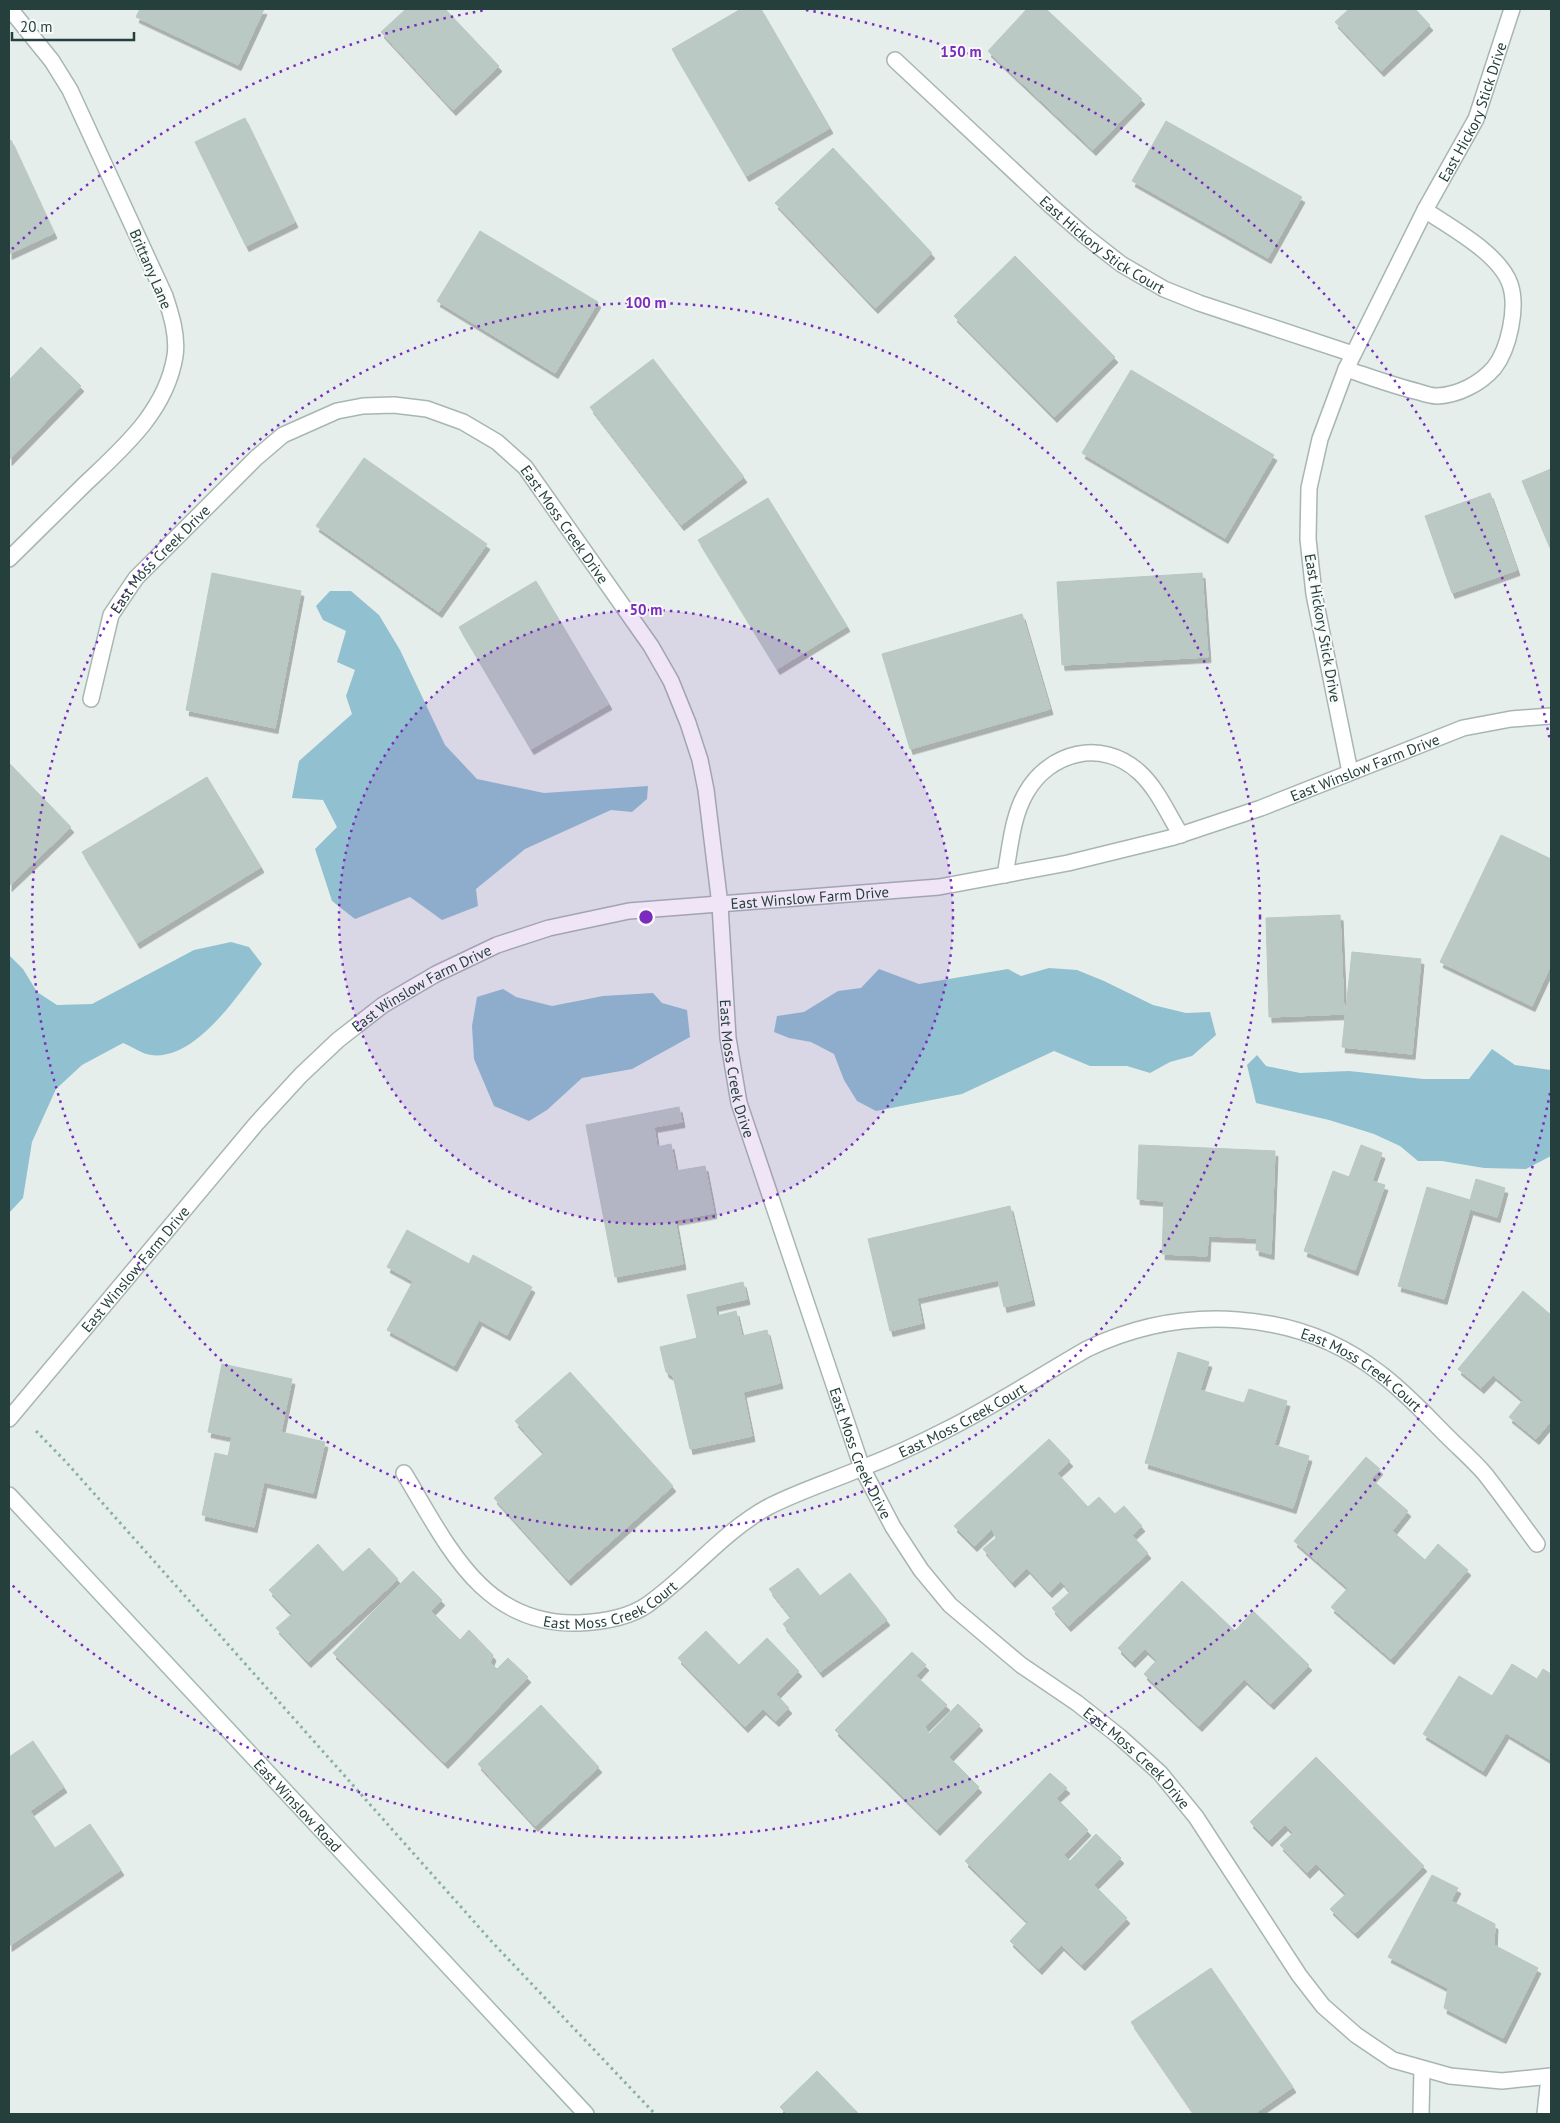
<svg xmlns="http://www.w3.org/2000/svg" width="1560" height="2123" font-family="'PT Sans',sans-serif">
	<defs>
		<filter id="shadow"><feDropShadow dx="3" dy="5.5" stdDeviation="0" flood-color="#0004"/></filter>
	</defs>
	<rect width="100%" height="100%" fill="#e6eeeb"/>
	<g fill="#91c0d0">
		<polygon points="330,591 351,591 379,615 400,650 445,745 477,779 544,793 648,786 647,799 632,812 611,810 525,849 476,889 478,906 442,920 410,897 355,919 332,901 315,849 337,827 323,800 292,798 299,761 352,714 346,696 355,670 337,662 346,631 323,620 316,606"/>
		<path d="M231,942l18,5 13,17c-24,30 -66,97 -111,91 -9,-1 -20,-9 -28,-12l-41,22 -26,24 -24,53 -9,56 -14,15v-258l14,14 14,23 20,13 35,-1 102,-54z"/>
		<polygon points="1049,968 1077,970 1104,981 1153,1005 1186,1013 1210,1012 1216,1035 1192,1056 1170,1062 1150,1073 1127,1066 1090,1066 1054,1051 962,1094 876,1111 857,1101 844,1080 834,1054 811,1042 789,1038 774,1032 777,1016 804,1012 838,991 861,988 879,969 919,984 1008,969 1021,976"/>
		<polygon points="503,989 516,997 552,1006 603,996 653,993 662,1003 687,1010 690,1037 632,1069 582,1078 547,1110 529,1121 494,1106 474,1059 472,1026 477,997"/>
		<polygon points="1492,1049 1515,1065 1551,1070 1551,1156 1526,1169 1484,1168 1442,1161 1418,1161 1400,1146 1374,1134 1329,1120 1256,1103 1247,1065 1257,1055 1266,1066 1300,1073 1349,1071 1423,1079 1469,1079"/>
	</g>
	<g fill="#bbc9c5" stroke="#b8c8c3" filter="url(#shadow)">
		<polygon points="140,9 264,9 238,65 136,17"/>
		<polygon points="406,9 445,9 499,66 453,110 381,32"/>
		<polygon points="741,9 761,9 830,128 746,176 672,49"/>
		<polygon points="1027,9 1046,9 1142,99 1093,150 988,51"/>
		<polygon points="1349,9 1415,9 1430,25 1381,71 1335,22"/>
		<polygon points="245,118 295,222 246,246 195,142"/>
		<polygon points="1166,121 1302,197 1268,258 1132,181"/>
		<polygon points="11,140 54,233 9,254 9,142"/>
		<polygon points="833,148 932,253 875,308 775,203"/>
		<polygon points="480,231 598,302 555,373 437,301"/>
		<polygon points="1015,256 1115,357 1054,417 954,316"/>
		<polygon points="41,347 81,386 9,460 9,380"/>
		<polygon points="653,359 744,477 681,525 590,407"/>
		<polygon points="1131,370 1274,455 1225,538 1082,453"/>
		<polygon points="364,458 487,544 439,612 316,526"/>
		<polygon points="1551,469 1551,547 1550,548 1522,481"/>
		<polygon points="1490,493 1517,570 1452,593 1425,516"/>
		<polygon points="768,498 847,626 777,669 698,540"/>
		<polygon points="212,573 301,591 275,728 186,710"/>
		<polygon points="1202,573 1208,657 1062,665 1057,582"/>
		<polygon points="536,581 609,704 531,749 459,627"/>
		<polygon points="1022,614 1050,709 910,749 882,654"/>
		<polygon points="9,763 71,827 9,886"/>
		<polygon points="207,777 261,867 137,943 82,852"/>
		<polygon points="1501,835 1551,859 1551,965 1532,1006 1440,962"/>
		<polygon points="1340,915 1344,1014 1269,1017 1266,918"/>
		<polygon points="1352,952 1421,959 1412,1054 1342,1047"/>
		<polygon points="679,1107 682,1122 654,1127 657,1147 671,1144 676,1171 705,1166 714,1213 675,1220 683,1264 615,1277 586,1125"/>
		<polygon points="1139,1145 1275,1151 1271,1254 1256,1250 1257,1238 1208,1236 1207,1256 1162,1254 1164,1201 1137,1199"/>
		<polygon points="1361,1145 1382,1153 1372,1181 1385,1185 1355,1270 1304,1251 1333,1171 1349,1177"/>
		<polygon points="1476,1179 1505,1188 1497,1217 1470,1209 1444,1299 1398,1286 1427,1187 1470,1200"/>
		<polygon points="1010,1206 1032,1300 1004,1307 998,1280 917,1298 922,1323 890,1331 868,1239"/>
		<polygon points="407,1230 469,1264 473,1255 532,1287 507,1335 479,1320 454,1366 387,1330 413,1281 387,1267"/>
		<polygon points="743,1282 747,1299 715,1306 717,1316 736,1311 742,1336 767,1330 780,1383 743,1392 752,1436 690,1449 673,1376 666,1372 660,1347 697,1338 687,1295"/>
		<polygon points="1523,1291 1551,1315 1551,1421 1536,1439 1509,1417 1523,1400 1493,1375 1481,1388 1458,1369"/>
		<polygon points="1178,1352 1209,1362 1200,1390 1244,1403 1249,1389 1287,1401 1274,1445 1309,1456 1293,1508 1145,1463"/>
		<polygon points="222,1364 292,1379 281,1432 325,1442 313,1493 264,1482 254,1527 202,1515 215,1453 228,1456 232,1437 208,1432"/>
		<polygon points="570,1372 673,1486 568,1580 494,1498 544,1453 515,1421"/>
		<polygon points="1049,1439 1070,1461 1057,1473 1088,1507 1099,1497 1115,1514 1124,1506 1142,1526 1132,1535 1148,1553 1068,1626 1052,1608 1070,1592 1061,1581 1049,1592 1027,1568 1012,1582 983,1549 996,1538 992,1529 974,1546 954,1526"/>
		<polygon points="1366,1457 1380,1469 1371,1479 1408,1511 1392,1531 1425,1560 1438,1544 1468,1570 1391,1659 1331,1607 1348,1588 1294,1541"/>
		<polygon points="318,1544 343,1572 369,1548 398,1579 308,1662 276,1628 292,1614 269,1590"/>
		<polygon points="798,1568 820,1596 850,1573 887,1620 820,1672 783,1624 791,1617 769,1589"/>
		<polygon points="413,1571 442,1600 431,1611 460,1640 469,1630 493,1655 490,1663 497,1669 508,1658 528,1677 445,1763 333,1653"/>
		<polygon points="1182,1581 1235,1631 1253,1611 1309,1665 1271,1704 1244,1679 1199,1726 1144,1674 1157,1660 1145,1649 1132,1662 1118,1648"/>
		<polygon points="706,1631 739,1665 767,1638 799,1671 776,1694 789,1708 776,1721 763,1709 745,1727 678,1658"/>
		<polygon points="912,1652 926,1665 916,1676 947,1705 925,1727 929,1734 958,1704 980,1725 949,1757 979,1787 937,1830 835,1730"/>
		<polygon points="1512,1664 1537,1679 1543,1669 1551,1674 1551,1760 1506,1733 1483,1771 1423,1734 1459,1676 1492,1696"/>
		<polygon points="541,1705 599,1767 535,1826 478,1764"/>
		<polygon points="33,1741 64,1787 30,1811 55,1848 90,1824 121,1870 9,1946 9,1757"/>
		<polygon points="1316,1757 1424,1866 1355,1933 1330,1909 1346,1894 1316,1864 1307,1873 1280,1845 1293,1833 1285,1825 1269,1841 1250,1822"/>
		<polygon points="1050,1773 1067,1788 1056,1798 1088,1830 1064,1855 1070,1861 1096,1834 1121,1858 1094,1885 1127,1918 1082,1965 1061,1945 1039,1969 1010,1941 1028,1922 965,1861"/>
		<polygon points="1432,1875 1458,1888 1451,1901 1495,1924 1494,1945 1538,1968 1503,2038 1444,2008 1448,1988 1388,1957"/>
		<polygon points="1211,1968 1293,2087 1254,2114 1194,2114 1131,2022"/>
		<polygon points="817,2071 859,2114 787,2114 780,2107"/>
	</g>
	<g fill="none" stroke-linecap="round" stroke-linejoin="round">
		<defs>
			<g id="street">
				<path id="s1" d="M895,60l155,145 34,30 37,29 43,25 35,14 154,51"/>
				<path d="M1346,369c24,8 48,17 73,23 6,2 13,4 18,4 21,-1 43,-12 57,-28 15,-19 24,-61 16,-84 -11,-31 -59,-56 -85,-74"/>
				<path d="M9,559c25,-25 51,-50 76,-75 39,-37 81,-73 90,-128 3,-20 -4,-42 -10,-60l-95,-206 -18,-29 -42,-52"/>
				<path id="s2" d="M91,699l20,-84 25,-37 120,-120 27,-23 54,-24 26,-5 31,-1 33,4 36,13 34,20 28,25 126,179 20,35 17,42 12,37 6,30 14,115 8,133 11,65 123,365 31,59 28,43 29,35 71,60 56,38 43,34 40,36 36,44 103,158 24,31 33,29 37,25 57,16 52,5 49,-5"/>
				<path id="s3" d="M1350,772l-36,-178 -6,-55 1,-51 11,-49 26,-70 79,-159 51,-91 36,-110"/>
				<path d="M1005,875c5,-26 7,-58 21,-82 23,-41 76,-55 113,-21 18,16 29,42 42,63"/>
				<path id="s4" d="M9,1419l247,-295 45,-49 37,-35 45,-35 53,-31 61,-29 52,-17 80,-17 310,-24 129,-24 106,-26 87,-29 202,-80 48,-9 40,-3"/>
				<path id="s5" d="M404,1473c43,71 78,153 175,150 22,-1 49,-5 68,-18 43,-30 76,-74 123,-99 30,-15 61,-25 92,-38 28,-11 57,-24 84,-38 48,-24 94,-54 141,-81 94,-45 210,-41 294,25 24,18 45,41 67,63 12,12 26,24 37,37 18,23 35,47 52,70"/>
				<polyline points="1421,2114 1422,2069"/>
				<polyline points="1545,2114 1549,2077"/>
			</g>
			<g id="secondary">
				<path id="s6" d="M9,1495l577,619"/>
			</g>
		</defs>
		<use href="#street" stroke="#a8b6b3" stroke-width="18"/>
		<use href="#secondary" stroke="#a5bab4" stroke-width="18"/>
		<polyline stroke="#88b0a8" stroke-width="3" stroke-dasharray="2.5 4" stroke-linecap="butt" points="36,1431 67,1463 493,1943 655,2114"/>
		<use href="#street" stroke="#fff" stroke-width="15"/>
		<use href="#secondary" stroke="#fff" stroke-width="15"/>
	</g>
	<circle cx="646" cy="917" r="307" fill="#7b2cbf" fill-opacity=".12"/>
	<g fill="none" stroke="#7b2cbf" stroke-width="2.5" stroke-dasharray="2.5 5">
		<circle cx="646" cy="917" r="307"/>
		<circle cx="646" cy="917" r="614"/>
		<path d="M1550 1093A921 921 0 0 1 12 1585M12 249A921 921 0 0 1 486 10M806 10A921 921 0 0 1 1550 741"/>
	</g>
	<g text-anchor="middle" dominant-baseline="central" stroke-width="4" stroke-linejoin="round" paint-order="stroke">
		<g font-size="15" fill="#25403c" stroke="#f7faf9">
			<text stroke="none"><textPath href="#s3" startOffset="700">East Hickory Stick Drive</textPath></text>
			<text stroke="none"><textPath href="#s1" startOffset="278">East Hickory Stick Court</textPath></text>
			<text transform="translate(151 269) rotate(67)">Brittany Lane</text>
			<text stroke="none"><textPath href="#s2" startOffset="671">East Moss Creek Drive</textPath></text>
			<text stroke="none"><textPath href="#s2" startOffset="161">East Moss Creek Drive</textPath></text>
			<text transform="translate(1323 628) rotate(80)">East Hickory Stick Drive</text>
			<text stroke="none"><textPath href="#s4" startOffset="1579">East Winslow Farm Drive</textPath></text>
			<text stroke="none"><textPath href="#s4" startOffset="1006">East Winslow Farm Drive</textPath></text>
			<text stroke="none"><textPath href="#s4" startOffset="601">East Winslow Farm Drive</textPath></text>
			<text stroke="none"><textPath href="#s2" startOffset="1256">East Moss Creek Drive</textPath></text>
			<text stroke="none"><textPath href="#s4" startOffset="196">East Winslow Farm Drive</textPath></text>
			<text stroke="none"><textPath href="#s5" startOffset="1120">East Moss Creek Court</textPath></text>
			<text stroke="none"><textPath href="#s5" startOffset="685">East Moss Creek Court</textPath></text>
			<text stroke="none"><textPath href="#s2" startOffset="1661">East Moss Creek Drive</textPath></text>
			<text stroke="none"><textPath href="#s5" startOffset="280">East Moss Creek Court</textPath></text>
			<text stroke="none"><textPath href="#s2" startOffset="2081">East Moss Creek Drive</textPath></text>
			<text stroke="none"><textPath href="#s6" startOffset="424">East Winslow Road</textPath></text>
		</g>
	</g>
	<circle cx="646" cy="917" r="8" fill="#7b2cbf" stroke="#f7faf9" stroke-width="2.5"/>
	<g font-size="15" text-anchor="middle" font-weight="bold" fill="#7b2cbf" stroke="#f7faf9" stroke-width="4" stroke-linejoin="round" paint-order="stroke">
		<text x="961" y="57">150 m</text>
		<text x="646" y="308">100 m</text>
		<text x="646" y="615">50 m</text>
	</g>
	<rect width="1560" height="2123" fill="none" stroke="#25403c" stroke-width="20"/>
	<path d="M12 32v8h122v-8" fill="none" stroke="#25403c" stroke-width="2.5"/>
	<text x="20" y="32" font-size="15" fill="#25403c" stroke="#f7faf9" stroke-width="4" paint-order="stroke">20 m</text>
</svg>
